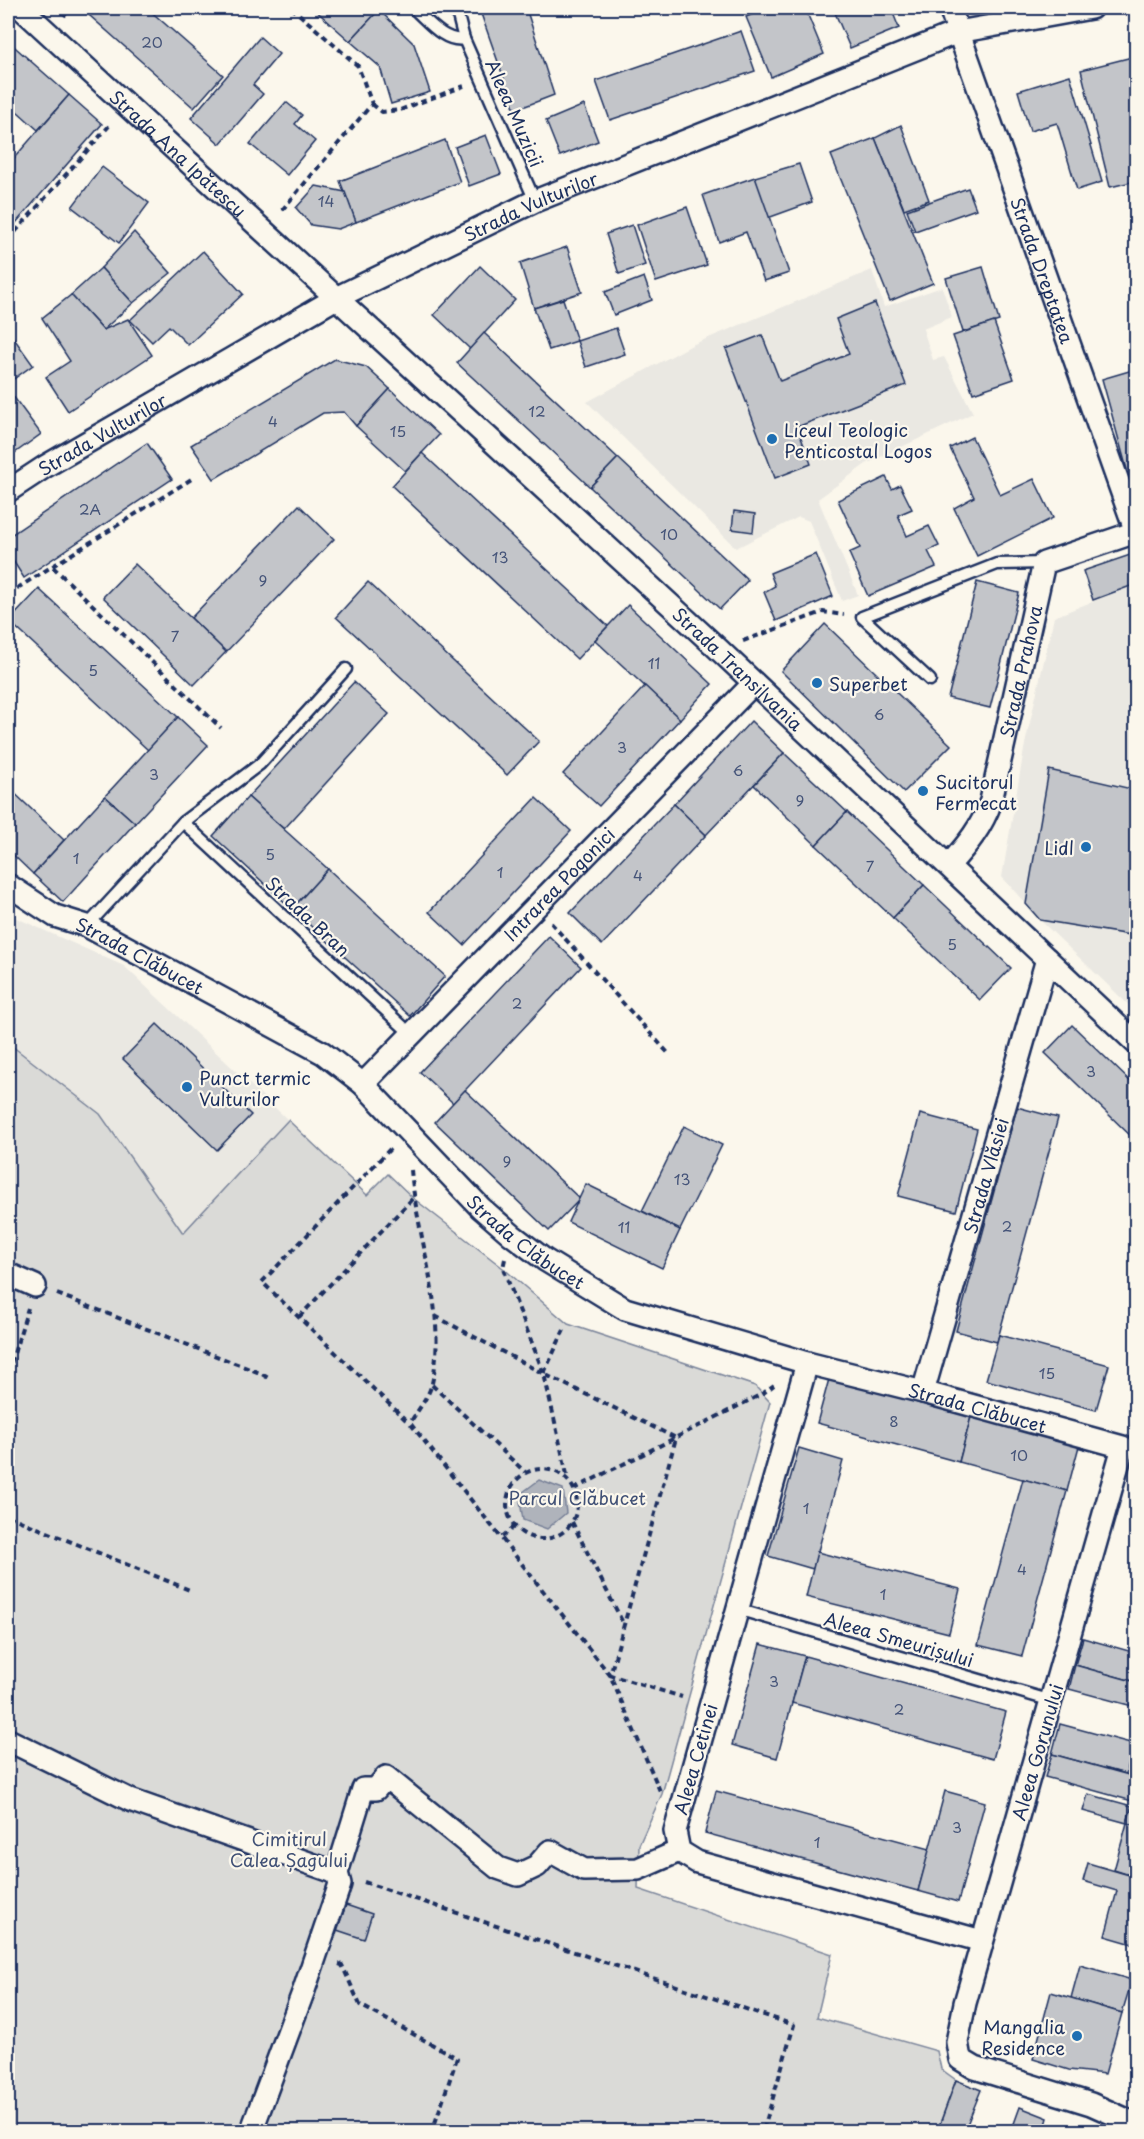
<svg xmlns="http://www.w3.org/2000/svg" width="1144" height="2139" font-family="'Playpen Sans',sans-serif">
	<rect width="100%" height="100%" fill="#fbf7ec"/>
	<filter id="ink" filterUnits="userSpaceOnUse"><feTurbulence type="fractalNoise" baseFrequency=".0167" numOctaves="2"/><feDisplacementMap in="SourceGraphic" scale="12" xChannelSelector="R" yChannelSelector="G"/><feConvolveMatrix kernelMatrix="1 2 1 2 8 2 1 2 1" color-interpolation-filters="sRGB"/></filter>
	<g filter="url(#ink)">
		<g fill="#eae8e2">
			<polygon points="872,270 884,307 942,287 952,317 923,329 933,360 944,357 973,413 866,464 818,499 858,595 842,601 809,521 799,517 736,548 587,402 694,344"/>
			<polygon points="1136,584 1136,1012 1040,920 1002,877 1025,744 1054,617"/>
			<polygon points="8,912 12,916 124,966 288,1120 183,1234 100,1114 8,1043"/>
		</g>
		<polygon fill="#dadad7" stroke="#7a849a" stroke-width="1.5" points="8,1043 100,1114 183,1233 288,1120 367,1195 388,1174 413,1198 503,1268 568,1324 755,1386 770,1402 662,1794 639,1845 638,1889 832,1954 817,2017 937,2051 941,2069 956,2080 937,2131 8,2131"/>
		<polygon fill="#afb3bb" stroke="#747e96" stroke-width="1.5" points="539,1480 563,1489 566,1513 547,1529 523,1520 519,1495"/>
		<g fill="#c3c5c9" stroke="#1b2f5e" stroke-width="1.5">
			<polygon points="81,8 147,8 223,75 194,108"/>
			<polygon points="313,8 376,8 379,10 350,41"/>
			<polygon points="479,8 526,8 554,95 515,110"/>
			<polygon points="768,8 805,8 824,54 771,77 746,17"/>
			<polygon points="833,8 891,8 899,28 850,48"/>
			<polygon points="379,10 414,44 430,92 391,104 380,67 350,41"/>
			<polygon points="741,31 755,71 610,120 596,81"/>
			<polygon points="260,37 279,54 253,85 263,94 220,144 191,118"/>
			<polygon points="8,41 69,95 38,130 8,103"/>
			<polygon points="1136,56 1136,181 1110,187 1081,70"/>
			<polygon points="1070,75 1102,182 1077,190 1057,123 1030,131 1018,91"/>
			<polygon points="69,95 102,124 8,232 8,165"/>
			<polygon points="286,102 302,115 295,124 315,141 287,175 250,144"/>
			<polygon points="584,105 598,141 560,156 546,121"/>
			<polygon points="901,125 929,200 904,209 875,138"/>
			<polygon points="486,135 501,174 469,186 455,147"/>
			<polygon points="875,138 933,283 890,301 831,155"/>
			<polygon points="445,140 460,182 356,222 340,181"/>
			<polygon points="799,164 812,202 765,219 755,177"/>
			<polygon points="102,167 149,203 119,243 72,207"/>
			<polygon points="755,177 789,273 764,281 746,232 719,242 703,195"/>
			<polygon points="316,186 345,192 356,222 338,229 311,225 296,208"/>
			<polygon points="968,188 976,209 915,231 907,210"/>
			<polygon points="687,207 707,265 656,282 637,225"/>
			<polygon points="632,225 645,265 619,274 606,234"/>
			<polygon points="134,232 171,273 133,303 101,268"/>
			<polygon points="567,247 582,292 534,308 520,263"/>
			<polygon points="203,251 243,294 188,345 169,326 152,342 130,320"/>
			<polygon points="480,266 515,300 470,349 434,315"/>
			<polygon points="983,267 999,321 963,332 946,278"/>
			<polygon points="101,268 133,303 103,330 71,295"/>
			<polygon points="644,277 652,300 614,315 605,292"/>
			<polygon points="71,295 103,330 128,319 152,355 68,411 46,377 70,361 42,318"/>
			<polygon points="563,299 577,341 549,350 534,308"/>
			<polygon points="875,303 906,385 797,427 811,464 775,478 726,349 762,335 780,381 849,354 836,319"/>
			<polygon points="994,322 1014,379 973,393 953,336"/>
			<polygon points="616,328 625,354 586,367 577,341"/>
			<polygon points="8,330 33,365 8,383"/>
			<polygon points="484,333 618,458 590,487 457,363"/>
			<polygon points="335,359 366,367 390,389 356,426 344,412 323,413 214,479 191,445"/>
			<polygon points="1136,369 1136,502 1102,379"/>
			<polygon points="390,389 439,435 405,471 356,426"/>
			<polygon points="10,392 41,434 12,455 8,449 8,393"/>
			<polygon points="972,437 1000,495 1034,479 1053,518 977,556 954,508 974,497 950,448"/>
			<polygon points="147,443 172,479 24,578 8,553 8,537"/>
			<polygon points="422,453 608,626 577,659 392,486"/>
			<polygon points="618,458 748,580 720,609 590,487"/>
			<polygon points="886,477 892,489 900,485 912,509 898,515 907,536 929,526 939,546 928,551 936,567 868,596 849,553 860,548 838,500"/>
			<polygon points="299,505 334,539 226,652 191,618"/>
			<polygon points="734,511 755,514 753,532 732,529"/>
			<polygon points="1136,553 1136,584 1093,600 1083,571"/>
			<polygon points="816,554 833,596 776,621 764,592 775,586 770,573"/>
			<polygon points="135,564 226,652 194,685 103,597"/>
			<polygon points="368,582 539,741 507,775 336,617"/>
			<polygon points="977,582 1019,593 990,708 948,698"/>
			<polygon points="39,589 178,717 148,750 9,621"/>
			<polygon points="628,605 712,684 680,719 595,640"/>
			<polygon points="825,624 951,745 904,792 781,671"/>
			<polygon points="354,682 389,714 284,829 248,797"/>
			<polygon points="645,686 680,719 599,806 563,774"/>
			<polygon points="178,717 208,745 135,823 105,796"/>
			<polygon points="751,721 784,753 706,835 674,804"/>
			<polygon points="784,753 847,812 816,845 754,785"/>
			<polygon points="1049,770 1136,790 1136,936 1040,920 1026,904"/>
			<polygon points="8,787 64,840 33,874 8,850"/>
			<polygon points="105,796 135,823 63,902 33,874"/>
			<polygon points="248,797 328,869 292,909 213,836"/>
			<polygon points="536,798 571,831 464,945 429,912"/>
			<polygon points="674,804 706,835 602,945 570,913"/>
			<polygon points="847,812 924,885 893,918 816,845"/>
			<polygon points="328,869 445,976 410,1016 292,909"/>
			<polygon points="924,885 1011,968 980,1000 893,918"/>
			<polygon points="549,936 581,967 453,1103 420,1072"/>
			<polygon points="157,1024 251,1115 217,1150 123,1059"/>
			<polygon points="1072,1025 1136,1087 1136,1141 1045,1053"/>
			<polygon points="465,1090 580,1199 549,1231 435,1122"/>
			<polygon points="1017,1107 1058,1118 997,1342 956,1331"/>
			<polygon points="920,1114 977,1129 956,1211 898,1196"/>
			<polygon points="684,1126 722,1145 680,1230 642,1211"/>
			<polygon points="586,1184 680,1230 662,1268 568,1222"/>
			<polygon points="999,1335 1109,1365 1096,1410 986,1380"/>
			<polygon points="829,1379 971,1417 959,1462 817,1423"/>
			<polygon points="971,1417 1079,1446 1067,1491 959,1462"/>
			<polygon points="799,1448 843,1461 813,1569 768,1556"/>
			<polygon points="1023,1479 1067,1491 1022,1656 978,1645"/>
			<polygon points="817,1552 960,1589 949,1633 806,1597"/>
			<polygon points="1083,1638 1136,1653 1136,1682 1075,1665"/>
			<polygon points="760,1644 805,1656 777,1758 732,1745"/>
			<polygon points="805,1656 1006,1712 993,1759 792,1703"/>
			<polygon points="1075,1665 1136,1682 1136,1707 1069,1689"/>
			<polygon points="1060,1724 1134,1744 1126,1774 1052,1754"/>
			<polygon points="1052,1754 1136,1777 1136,1802 1045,1777"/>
			<polygon points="716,1791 930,1849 918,1891 705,1833"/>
			<polygon points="945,1791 985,1802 958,1902 918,1891"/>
			<polygon points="1088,1794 1132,1806 1127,1823 1083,1811"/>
			<polygon points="1132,1806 1136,1807 1136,1825 1127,1823"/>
			<polygon points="1127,1823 1136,1825 1136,1877 1114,1870"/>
			<polygon points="1088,1863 1136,1877 1136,1945 1105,1936 1117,1891 1083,1881"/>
			<polygon points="346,1905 372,1914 364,1939 337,1930"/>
			<polygon points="1080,1965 1132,1980 1122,2013 1071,1998"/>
			<polygon points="1051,1992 1122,2013 1105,2074 1069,2070 1033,2059"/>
			<polygon points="956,2080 981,2090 964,2132 937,2132"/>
			<polygon points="1020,2107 1048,2118 1044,2132 1011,2132"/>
		</g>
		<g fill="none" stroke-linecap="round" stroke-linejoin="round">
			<defs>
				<g id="lane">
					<path d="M413,8c13,11 31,35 51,31"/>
					<polyline points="456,8 464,39 535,201"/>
					<polyline points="930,680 862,617 997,564 1044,563"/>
					<polyline points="183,822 412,1035"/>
					<polyline points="87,926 183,822 260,764 346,669"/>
					<polyline points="737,1609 1052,1701"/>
				</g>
				<g id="street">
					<path id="s1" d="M21,8l694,638 421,397"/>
					<path id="s2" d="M950,8l186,524"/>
					<path id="s3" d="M8,491l38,-25 292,-169 197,-96 423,-169 133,-24"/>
					<path id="s4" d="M949,865c18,-20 33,-38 42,-64l53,-238 92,-31"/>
					<path id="s5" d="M8,885l47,31 32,10 236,127 40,31 118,124 31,27 33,25 80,49 182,54 116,29 200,55 -158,556 -8,39 3,17 15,9 116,36 45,20"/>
					<path id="s6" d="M363,1084l391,-401"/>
					<polyline points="8,1274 35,1286"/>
					<polyline points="807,1363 675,1831 679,1851 697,1862 982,1941"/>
					<path id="s7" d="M923,1392l124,-433"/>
					<polyline points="8,1740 130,1800 337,1873"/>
					<polyline points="251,2132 304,1990 340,1884 337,1873 363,1789 376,1789 386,1777 498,1868 518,1875 537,1866 550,1851 584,1870 638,1869 679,1851"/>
				</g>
			</defs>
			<use href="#lane" stroke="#1b2f5e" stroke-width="15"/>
			<use href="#street" stroke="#1b2f5e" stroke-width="26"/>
			<g stroke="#1b2f5e" stroke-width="4" stroke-dasharray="6 4.5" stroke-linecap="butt">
				<polyline points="64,16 71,8"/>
				<polyline points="372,104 382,112 400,110 464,86"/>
				<polyline points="282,210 372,104 358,66 292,8"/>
				<polyline points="8,240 109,126"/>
				<polyline points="53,567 221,728"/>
				<polyline points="8,594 193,478"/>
				<polyline points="743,641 823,612 844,615"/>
				<polyline points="551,923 669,1054"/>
				<polyline points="390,1149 262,1282 409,1423"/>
				<path d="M411,1170c6,69 37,144 21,213 -3,14 -15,28 -22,40l200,252 50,116"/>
				<polyline points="505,1259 503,1268 544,1374 568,1479"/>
				<polyline points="57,1294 260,1373 270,1379"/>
				<polyline points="435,1316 544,1374 676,1438 610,1675 682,1697"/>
				<polyline points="299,1317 413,1198"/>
				<polyline points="8,1373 28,1308"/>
				<polyline points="544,1373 564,1330"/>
				<polyline points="432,1385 525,1472"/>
				<circle cx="542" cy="1504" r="35"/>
				<polyline points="574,1489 762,1394 774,1385"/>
				<polyline points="8,1516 192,1591"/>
				<polyline points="572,1522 624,1625"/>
				<polyline points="502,1537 515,1526"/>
				<polyline points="364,1882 794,2025 763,2132"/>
				<polyline points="339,1964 342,1965 360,2005 457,2058 432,2132"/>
			</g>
			<use href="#lane" stroke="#fbf7ec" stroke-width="10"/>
			<use href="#street" stroke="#fbf7ec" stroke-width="21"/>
		</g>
	</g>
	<g fill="#1f6fb2" stroke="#fbf7ec" stroke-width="2">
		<circle cx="772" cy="439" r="6"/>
		<circle cx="817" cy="683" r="6"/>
		<circle cx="923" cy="791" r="6"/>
		<circle cx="1086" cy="847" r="6"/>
		<circle cx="187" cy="1087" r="6"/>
		<circle cx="1077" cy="2036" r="6"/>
	</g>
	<g text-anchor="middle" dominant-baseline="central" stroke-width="4.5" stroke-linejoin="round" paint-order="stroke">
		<g font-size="15" fill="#455479">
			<text x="152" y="41">20</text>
			<text x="326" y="200">14</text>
			<text x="537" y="410">12</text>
			<text x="273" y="420">4</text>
			<text x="398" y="430">15</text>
			<text x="90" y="508">2A</text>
			<text x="669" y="533">10</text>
			<text x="500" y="556">13</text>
			<text x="263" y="579">9</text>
			<text x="175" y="635">7</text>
			<text x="654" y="662">11</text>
			<text x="93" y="669">5</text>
			<text x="879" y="713">6</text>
			<text x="622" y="746">3</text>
			<text x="738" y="769">6</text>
			<text x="154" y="773">3</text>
			<text x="800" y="799">9</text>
			<text x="270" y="853">5</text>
			<text x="76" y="857">1</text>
			<text x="870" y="865">7</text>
			<text x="500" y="871">1</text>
			<text x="638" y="874">4</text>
			<text x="952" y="943">5</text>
			<text x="517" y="1002">2</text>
			<text x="1091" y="1070">3</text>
			<text x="507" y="1160">9</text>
			<text x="682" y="1178">13</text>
			<text x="1007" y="1225">2</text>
			<text x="624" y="1226">11</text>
			<text x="1047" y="1372">15</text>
			<text x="894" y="1420">8</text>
			<text x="1019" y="1454">10</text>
			<text x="806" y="1507">1</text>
			<text x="1022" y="1568">4</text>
			<text x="883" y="1593">1</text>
			<text x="774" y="1680">3</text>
			<text x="899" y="1708">2</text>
			<text x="957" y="1826">3</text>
			<text x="817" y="1841">1</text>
		</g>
		<g font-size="18" fill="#1b2f5e" stroke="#fbf7ec">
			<text transform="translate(515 113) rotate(66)">Aleea Muzicii</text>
			<text stroke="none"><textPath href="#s1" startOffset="214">Strada Ana Ipătescu</textPath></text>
			<text stroke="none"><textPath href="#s3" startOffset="596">Strada Vulturilor</textPath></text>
			<text stroke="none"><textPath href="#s2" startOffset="278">Strada Dreptatea</textPath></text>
			<text stroke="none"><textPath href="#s3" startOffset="110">Strada Vulturilor</textPath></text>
			<text stroke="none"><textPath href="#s1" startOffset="975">Strada Transilvania</textPath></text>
			<text stroke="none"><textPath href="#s4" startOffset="210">Strada Prahova</textPath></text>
			<text stroke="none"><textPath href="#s6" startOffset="280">Intrarea Pogonici</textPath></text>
			<text transform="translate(308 916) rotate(43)">Strada Bran</text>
			<text stroke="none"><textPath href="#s5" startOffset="150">Strada Clăbucet</textPath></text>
			<text stroke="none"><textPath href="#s7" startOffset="225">Strada Vlăsiei</textPath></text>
			<text stroke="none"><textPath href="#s5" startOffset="636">Strada Clăbucet</textPath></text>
			<text stroke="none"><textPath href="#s5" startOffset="1122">Strada Clăbucet</textPath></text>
			<text transform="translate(899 1639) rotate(16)">Aleea Smeurișului</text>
			<text transform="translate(1037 1752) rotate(-74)">Aleea Gorunului</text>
			<text transform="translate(695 1759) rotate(-74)">Aleea Cetinei</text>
		</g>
		<g font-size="18" fill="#1b2f5e" stroke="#fbf7ec" text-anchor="start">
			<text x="784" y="429">Liceul Teologic<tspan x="784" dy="21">Penticostal Logos</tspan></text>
			<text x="829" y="683">Superbet</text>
			<text x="935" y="781">Sucitorul<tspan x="935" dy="21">Fermecat</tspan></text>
			<text x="1074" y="847" text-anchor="end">Lidl</text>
			<text x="199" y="1077">Punct termic<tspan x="199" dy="21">Vulturilor</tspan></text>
			<text x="1065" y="2026" text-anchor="end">Mangalia<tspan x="1065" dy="21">Residence</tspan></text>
		</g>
		<g font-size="18" fill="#415176" stroke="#fbf7ec">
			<text x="577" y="1497">Parcul Clăbucet</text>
			<text x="289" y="1838">Cimitirul<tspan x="289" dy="21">Calea Șagului</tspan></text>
		</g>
	</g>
	<rect width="1144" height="2139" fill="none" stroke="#fbf7ec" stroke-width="30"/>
	<rect x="15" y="15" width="1114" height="2109" fill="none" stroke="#1b2f5e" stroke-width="2" filter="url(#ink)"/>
</svg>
